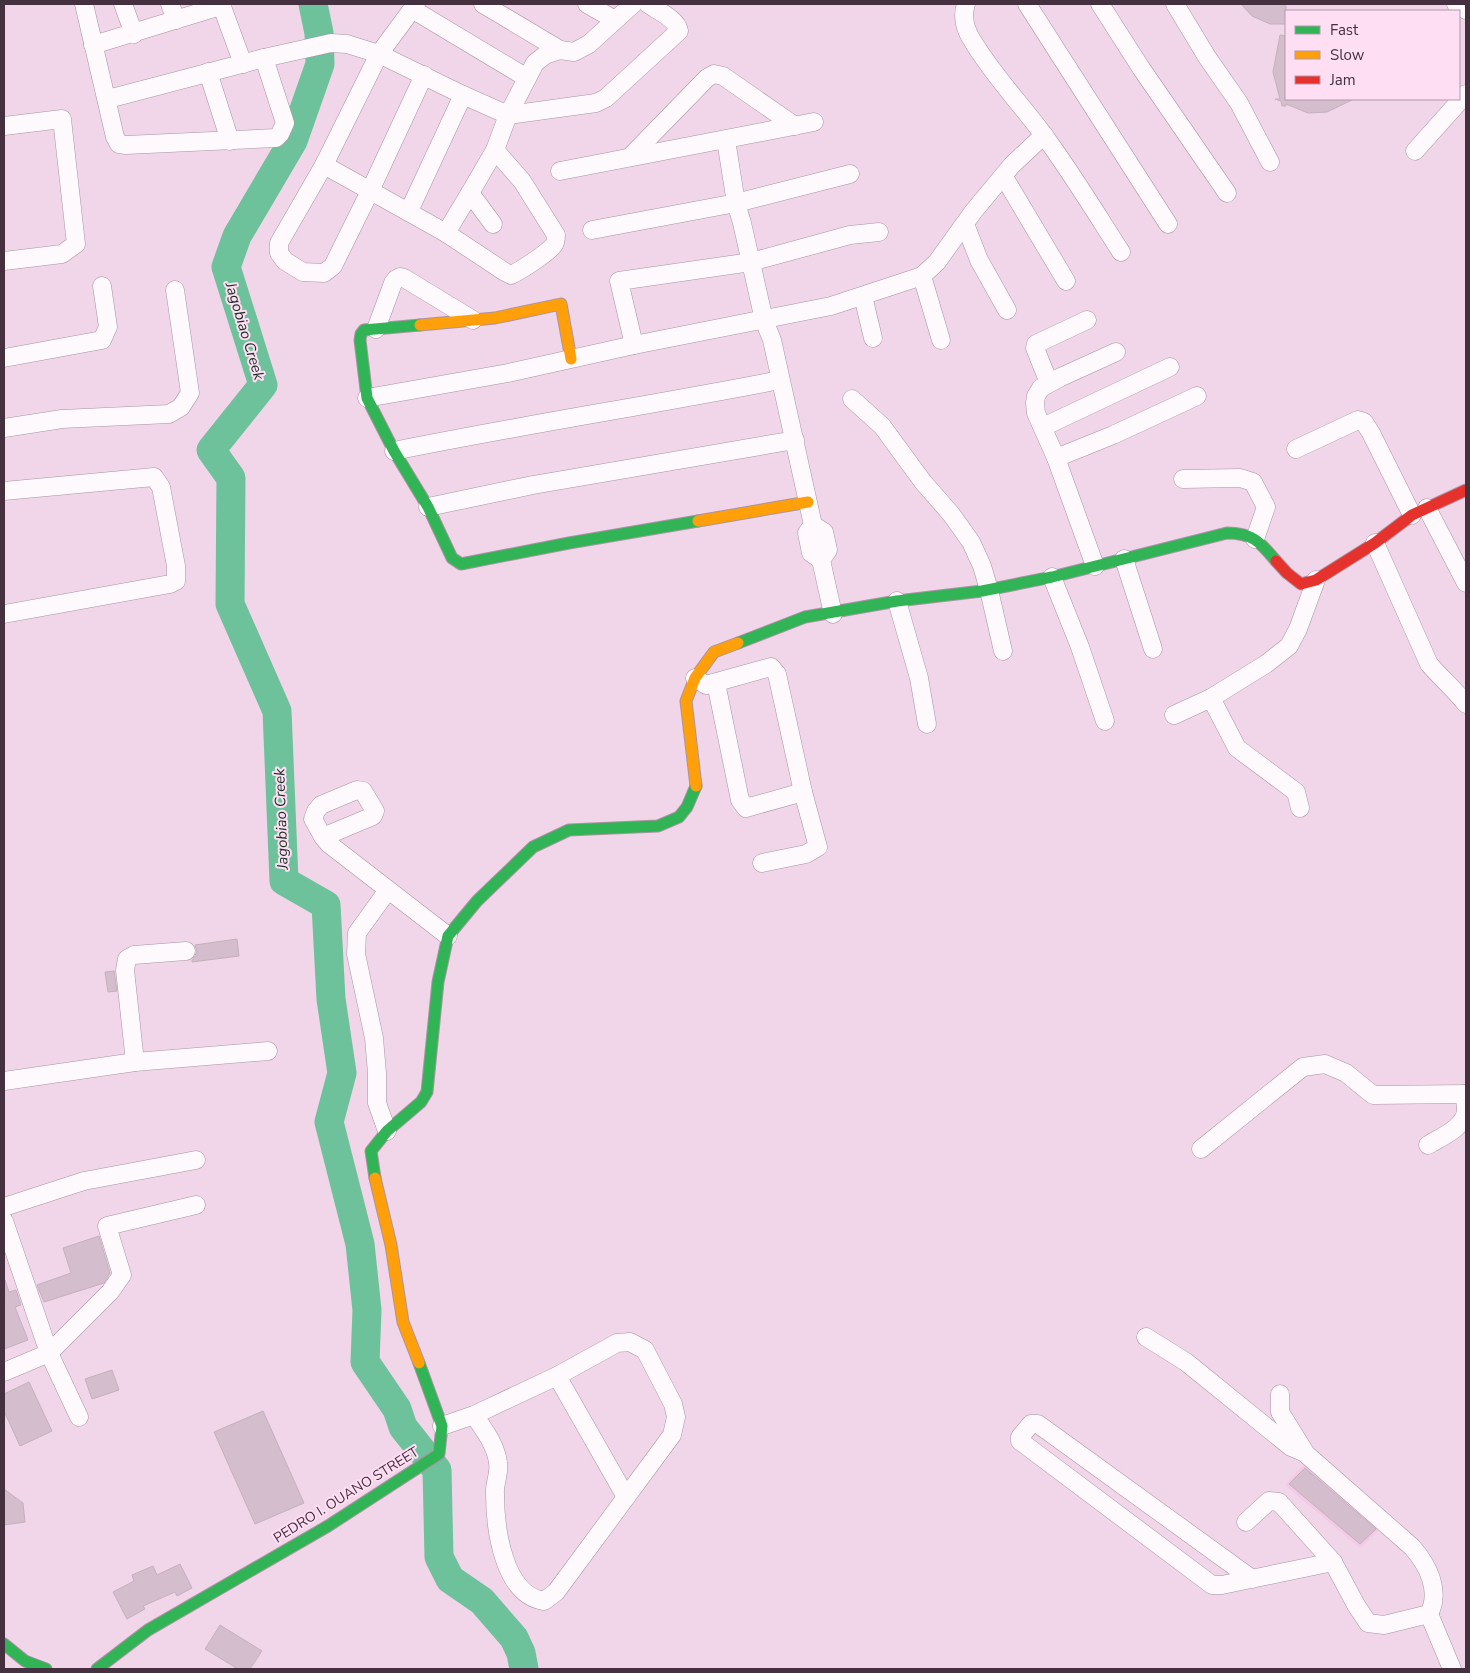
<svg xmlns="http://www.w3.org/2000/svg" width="1470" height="1673" font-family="'Nunito Sans',sans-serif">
	<rect width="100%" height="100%" fill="#f1d5e8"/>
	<polygon fill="#f5c8e7" points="1309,1459 1381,1528 1360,1548 1285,1485"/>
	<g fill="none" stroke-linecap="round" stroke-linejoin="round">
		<polyline stroke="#6dc19b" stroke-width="29" points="313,4 319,33 320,64 293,141 237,236 226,267 263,385 211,450 231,478 230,604 277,711 284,881 326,905 331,999 342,1073 329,1122 360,1244 367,1310 365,1362 397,1409 403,1427 437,1470 439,1557 450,1579 482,1601 514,1638 521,1653 524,1669"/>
	</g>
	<g fill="#d4becd" stroke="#c5b0be">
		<polygon points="1241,4 1286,4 1286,24 1270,24 1252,16"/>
		<polygon points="1280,35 1286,36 1286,99 1354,99 1327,112 1308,113 1286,104 1286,106 1282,106 1281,101 1275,99 1280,99 1273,72"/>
		<polygon points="237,939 239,956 192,962 192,960 195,956 197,951 195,945"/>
		<polygon points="114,971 117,991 108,992 105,972"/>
		<polygon points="99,1236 110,1273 104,1283 44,1302 37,1285 71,1273 63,1248"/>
		<polygon points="5,1280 9,1292 16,1290 21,1305 15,1307 28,1340 4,1349"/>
		<polygon points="112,1370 119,1390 92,1399 85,1379"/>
		<polygon points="29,1382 52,1431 20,1446 4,1411 4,1394"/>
		<polygon points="263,1411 304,1503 255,1524 214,1432"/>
		<polygon points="1305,1468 1376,1529 1360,1544 1289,1484"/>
		<polygon points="4,1489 23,1503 25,1522 4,1525"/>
		<polygon points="180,1564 192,1588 177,1596 175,1592 143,1606 145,1609 127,1619 113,1592 134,1581 132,1575 153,1566 157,1575"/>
		<polygon points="220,1625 262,1651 250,1669 238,1669 205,1649"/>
	</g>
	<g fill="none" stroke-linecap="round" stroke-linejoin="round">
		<defs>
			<g id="street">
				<polyline points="84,4 115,137 119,144 126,145 276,138 280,134 285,123 264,58"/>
				<polyline points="123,4 134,34"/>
				<polyline points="170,4 176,20"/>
				<polyline points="221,4 243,64"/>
				<polyline points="416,4 379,54 324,165 279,243 279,253 285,261 303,272 324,273 333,266 370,191 424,75"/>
				<polyline points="483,4 560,50"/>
				<polyline points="587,4 615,20"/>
				<path d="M966,4c-4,12 -1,25 6,36 20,34 48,63 71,94 28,38 53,79 78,118"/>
				<polyline points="1027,4 1168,224"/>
				<polyline points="1100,4 1141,68 1227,193"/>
				<polyline points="1175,4 1207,57 1239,103 1270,162"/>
				<polyline points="1456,4 1466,10"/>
				<polyline points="412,9 527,78"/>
				<polyline points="93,45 221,6"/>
				<polyline points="208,72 230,141"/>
				<path d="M108,99l156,-41 67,-15 16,1 32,10 84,41 45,20 88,-12 10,-5 73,-67c-2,-12 -21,-20 -31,-27"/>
				<polyline points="4,126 62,119 76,244 62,254 4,261"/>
				<polyline points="726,140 736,203 742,223 764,320 772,340 813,525 824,532 828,550 821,560 833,614"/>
				<polyline points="1415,151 1466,94"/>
				<polyline points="630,157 707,78 714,74 723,76 795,126"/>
				<path d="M324,165l122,68 59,39 6,3c9,-4 35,-21 42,-29 3,-3 3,-7 3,-11l-34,-54 -27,-31"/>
				<polyline points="560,171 814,122"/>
				<polyline points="1004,177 1066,281"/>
				<polyline points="470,193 493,224"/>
				<polyline points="409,211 463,95"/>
				<polyline points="965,224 979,260 1007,310"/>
				<polyline points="592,230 736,203 850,174"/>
				<polyline points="446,233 470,193 495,150 508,115 535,63 545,55 560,50 574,52 589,44 633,4"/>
				<polyline points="922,276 941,340"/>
				<polyline points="863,296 873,338"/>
				<polyline points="376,329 393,283 396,279 400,277 404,278 473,320"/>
				<polyline points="634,345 619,281 751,262 850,235 879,232"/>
				<polyline points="4,358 102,340 108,327 102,286"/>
				<polyline points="1049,383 1035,348 1036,344 1087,320"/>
				<polyline points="367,398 508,373 634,345 831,306 922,276 937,262 973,212 1012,165 1044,135"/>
				<polyline points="852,399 882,426 923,482 951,514 971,542 982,566 989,590 1003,651"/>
				<polyline points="1043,427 1170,367"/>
				<polyline points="4,428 62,419 169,414 181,407 190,393 175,290"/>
				<polyline points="1296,449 1358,420 1364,422 1371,433 1412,515"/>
				<path d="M394,451c128,-26 258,-46 386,-71"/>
				<polyline points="1056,458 1113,435 1197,396"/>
				<polyline points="1183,479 1240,478 1253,482 1266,507 1255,539"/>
				<polyline points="4,491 154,477 161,487 176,566 176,581 170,584 4,614"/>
				<polyline points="428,507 533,485 795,440"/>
				<polyline points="1427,508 1466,583"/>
				<polyline points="813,525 807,533 811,553 821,560"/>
				<path d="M1375,543l54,121c12,14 26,26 37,40"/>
				<polyline points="1124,559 1153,649"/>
				<polyline points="1095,566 1056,458 1036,413 1035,403 1036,396 1041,388 1061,377 1116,352"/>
				<polyline points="1052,577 1080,647 1105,721"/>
				<polyline points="897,601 919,678 927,724"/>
				<polyline points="695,678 706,685 771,667 777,674 803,792 818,847 806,854 762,863"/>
				<polyline points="716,683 740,800 746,808 803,792"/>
				<polyline points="1211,698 1237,748 1296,792 1300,808"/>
				<polyline points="1174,715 1211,698 1266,664 1289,646 1298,629 1316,580"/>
				<polyline points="323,837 373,816 375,811 363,791 357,790 321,805 316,811 313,819 323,837 329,844 448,936"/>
				<polyline points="135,1062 125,970 127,959 134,955 186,951"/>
				<polyline points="4,1081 135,1062 268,1051"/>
				<polyline points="387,1131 377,1103 377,1073 374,1038 356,954 357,933 388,890"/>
				<path d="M1428,1145c13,-8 36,-17 38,-34 0,-5 -1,-12 -2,-17"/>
				<polyline points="1201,1149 1303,1067 1325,1064 1346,1073 1373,1095 1466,1094"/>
				<polyline points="4,1207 84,1181 196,1160"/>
				<polyline points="4,1221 49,1353 79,1417"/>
				<polyline points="1146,1337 1186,1362 1291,1447 1303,1452"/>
				<polyline points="4,1372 49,1353 110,1292 122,1275 107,1226 196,1205"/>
				<polyline points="557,1376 626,1497"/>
				<path d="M1280,1394v18l26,42 106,93c16,18 29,44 17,67l23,55"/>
				<path d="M442,1426l32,-11 83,-39 60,-33 13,-1 15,8 28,54 3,13 -4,18 -116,157 -12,9c-41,-6 -49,-74 -49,-107 -1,-10 5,-21 3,-31 -2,-18 -14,-33 -24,-48"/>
				<polyline points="1246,1522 1269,1501 1279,1502 1333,1562 1356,1605 1368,1623 1384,1625 1429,1614"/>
				<polyline points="1252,1579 1038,1424 1031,1424 1020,1437 1020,1441 1212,1585 1222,1585 1333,1562"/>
			</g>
			<g id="fast">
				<polyline points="420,325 364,330 361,334 360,340 367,398 394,451 428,507 452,558 461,564 569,543 698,521"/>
				<path d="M738,643l67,-26 92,-16 85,-10 70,-14 175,-44c26,0 33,9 49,28"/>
				<polyline points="375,1178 371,1151 387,1131 421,1102 427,1092 438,982 448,936 477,901 533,847 569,830 658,826 679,817 687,807 696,786"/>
				<polyline points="4,1644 25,1661 46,1669"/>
				<polyline points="97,1669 148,1630 328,1526 439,1454 442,1426 419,1363"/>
			</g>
			<g id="slow">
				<polyline points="420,325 495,318 561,304 571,359"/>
				<polyline points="698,521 808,502"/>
				<polyline points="696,786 686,701 695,678 714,652 738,643"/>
				<polyline points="375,1178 391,1245 403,1322 419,1363"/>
			</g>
			<polyline id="jam" points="1276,561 1287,573 1301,584 1316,580 1375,543 1412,515 1466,490"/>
		</defs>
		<use href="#street" stroke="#aa94a3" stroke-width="19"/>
		<use href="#fast" stroke="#aa94a3" stroke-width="13"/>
		<use href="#slow" stroke="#aa94a3" stroke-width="13"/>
		<use href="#jam" stroke="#aa94a3" stroke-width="13"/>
		<use href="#street" stroke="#fdf9fc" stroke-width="18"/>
		<use href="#fast" stroke="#30b455" stroke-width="11"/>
		<use href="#slow" stroke="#ff9f0a" stroke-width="11"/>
		<use href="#jam" stroke="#e5322d" stroke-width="11"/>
	</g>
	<g text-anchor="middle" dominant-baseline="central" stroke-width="4" stroke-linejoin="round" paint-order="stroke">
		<g font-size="14" fill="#44303e" stroke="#fddef3">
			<text transform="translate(346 1495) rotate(-32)">PEDRO I. OUANO STREET</text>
		</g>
		<g font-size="15" font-style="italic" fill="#1a2f22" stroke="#fddef3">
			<text transform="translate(245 331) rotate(73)">Jagobiao Creek</text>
			<text transform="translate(281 819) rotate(-92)">Jagobiao Creek</text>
		</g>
	</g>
	<rect width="1470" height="1673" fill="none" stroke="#44303e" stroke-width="10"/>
	<rect x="1285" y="10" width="175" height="90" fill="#fddef3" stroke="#b398ab"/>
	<rect x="1295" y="26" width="25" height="8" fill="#30b455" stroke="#b398ab"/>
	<text x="1330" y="35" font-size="15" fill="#44303e">Fast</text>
	<rect x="1295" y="51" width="25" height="8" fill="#ff9f0a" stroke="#b398ab"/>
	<text x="1330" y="60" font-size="15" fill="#44303e">Slow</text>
	<rect x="1295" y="76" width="25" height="8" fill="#e5322d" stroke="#b398ab"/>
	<text x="1330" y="85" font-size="15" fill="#44303e">Jam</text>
</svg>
